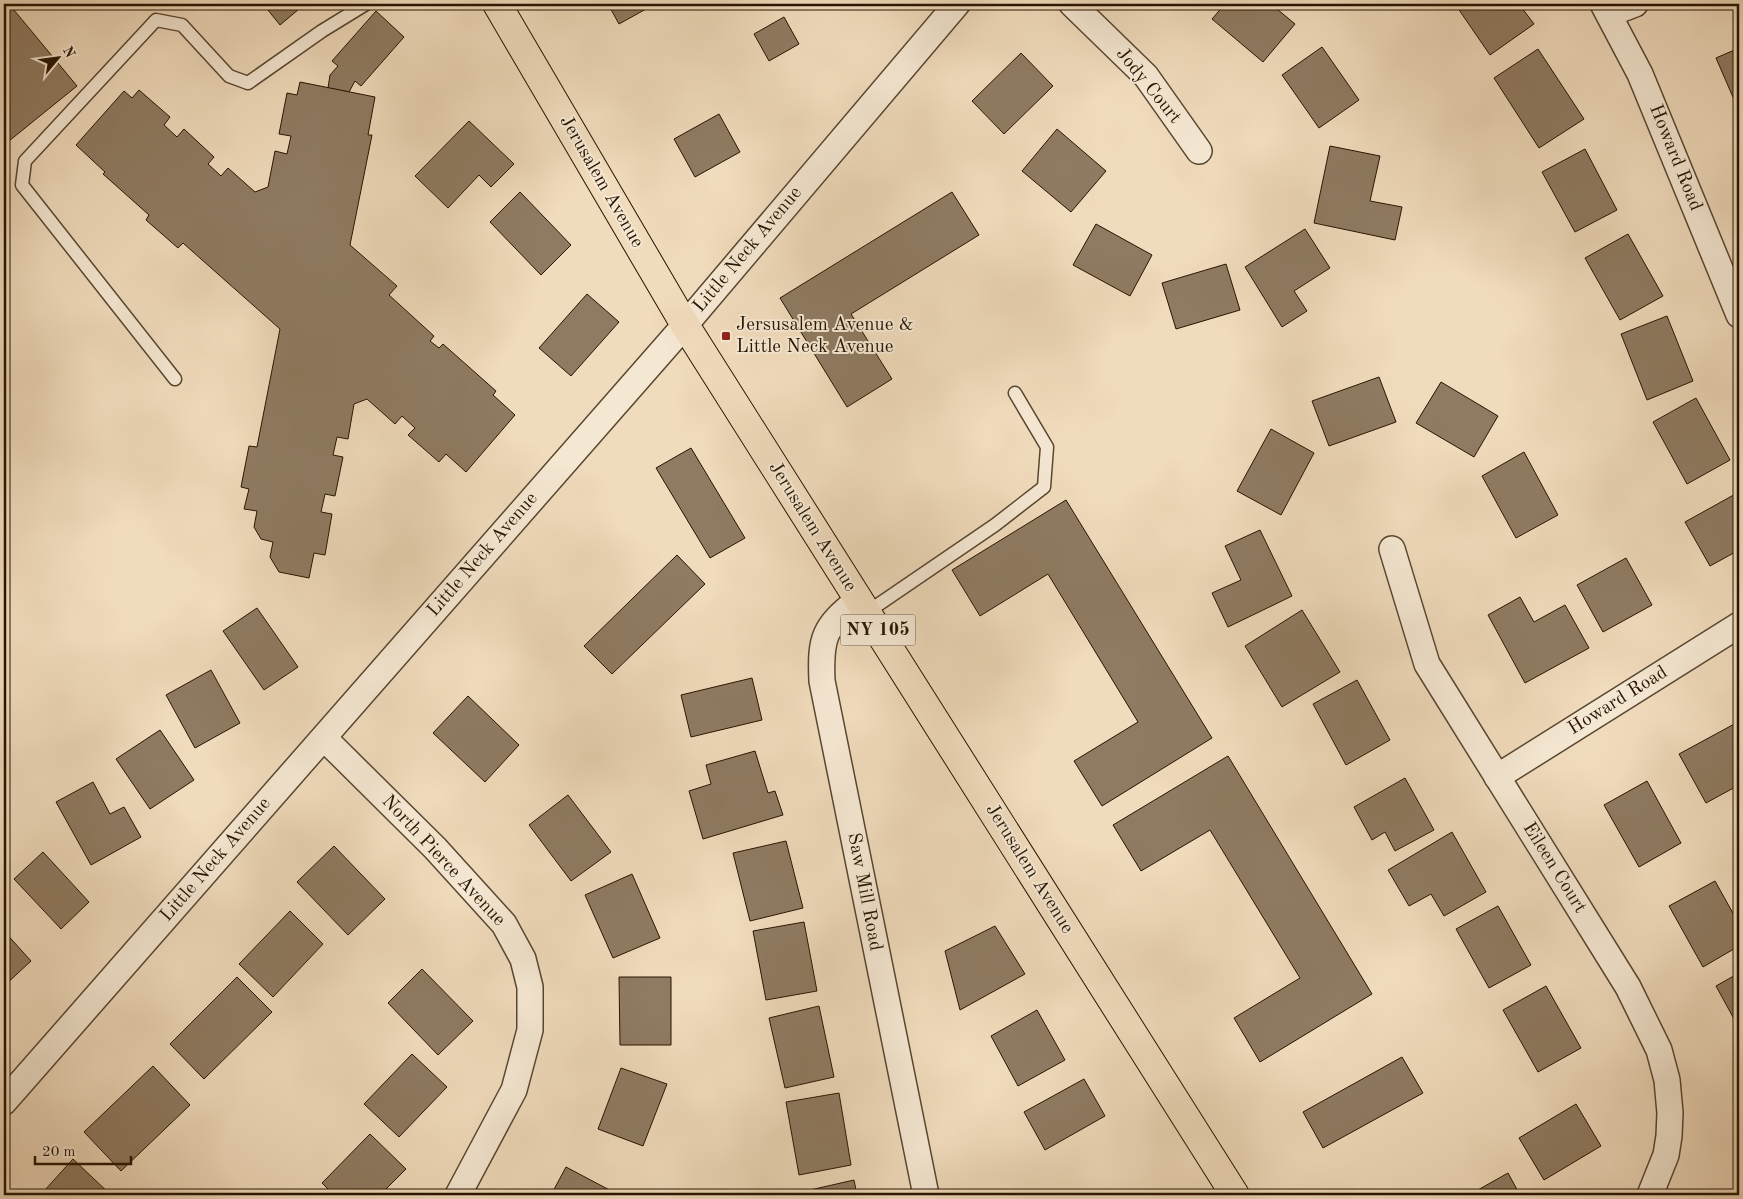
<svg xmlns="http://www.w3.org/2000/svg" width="1743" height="1199" font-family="'Old Standard TT',serif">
	<rect width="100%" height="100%" fill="#f0dbbc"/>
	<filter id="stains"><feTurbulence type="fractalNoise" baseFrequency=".004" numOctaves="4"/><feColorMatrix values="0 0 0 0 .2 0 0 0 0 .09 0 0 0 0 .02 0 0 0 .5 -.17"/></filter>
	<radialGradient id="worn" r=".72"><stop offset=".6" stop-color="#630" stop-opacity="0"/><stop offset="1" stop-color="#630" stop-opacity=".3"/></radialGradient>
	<g fill="#8f7b62" stroke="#261401">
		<polygon points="4,4 9,4 77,86 4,145"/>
		<polygon points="263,4 305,4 280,25"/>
		<polygon points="608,4 655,4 619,24"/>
		<polygon points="1225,4 1271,4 1295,24 1263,62 1212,19"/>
		<polygon points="1455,4 1519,4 1534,24 1490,55"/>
		<polygon points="376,11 404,37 361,86 355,81 349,92 328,88 330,75 338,66 332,61"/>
		<polygon points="784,17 799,44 769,61 754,34"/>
		<polygon points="1322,47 1359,100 1319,128 1282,75"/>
		<polygon points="1739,48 1739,111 1716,58"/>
		<polygon points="1538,49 1584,119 1539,148 1494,78"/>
		<polygon points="1021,53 1053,86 1004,134 972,101"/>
		<polygon points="300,82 375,97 368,135 372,135 350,245 397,286 389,295 434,336 430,341 439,348 443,344 496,391 493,395 515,415 466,472 446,454 439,462 408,435 415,428 402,416 395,424 367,399 354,404 348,439 337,437 333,455 343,457 335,496 325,494 321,512 332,514 325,555 314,553 309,578 279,572 270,557 273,542 261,539 254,527 257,511 244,509 249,489 241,487 249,446 257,447 280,329 183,243 178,248 146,220 149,215 103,174 105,172 76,145 124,91 132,98 139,90 170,117 164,125 177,137 184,129 214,157 208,164 221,176 228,168 255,192 268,187 275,151 287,154 291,136 279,134 287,93 297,95"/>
		<polygon points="719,114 740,152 695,177 674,139"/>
		<polygon points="469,121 514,164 491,187 479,175 448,208 415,176"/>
		<polygon points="1057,129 1106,171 1071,212 1022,171"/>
		<polygon points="1330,146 1380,156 1370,201 1402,207 1395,240 1314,223"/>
		<polygon points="1585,149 1617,210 1575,232 1542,172"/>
		<polygon points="520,192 571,245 541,275 490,222"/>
		<polygon points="952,192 979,235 851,314 892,379 847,407 780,298"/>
		<polygon points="1096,224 1152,255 1130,296 1073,265"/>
		<polygon points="1305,229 1330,268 1294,291 1307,311 1282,327 1245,267"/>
		<polygon points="1628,234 1663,296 1620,320 1585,258"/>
		<polygon points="1226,264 1240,310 1176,329 1162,283"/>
		<polygon points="587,294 619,322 571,376 539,348"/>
		<polygon points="1667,316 1693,381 1647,400 1621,334"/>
		<polygon points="1379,377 1396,422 1329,446 1312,401"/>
		<polygon points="1441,382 1498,416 1474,457 1416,423"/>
		<polygon points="1696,398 1730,460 1687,484 1653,422"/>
		<polygon points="1271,429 1314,453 1281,515 1237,491"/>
		<polygon points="691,448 745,538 710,558 656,468"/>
		<polygon points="1524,452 1558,515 1516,538 1482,476"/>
		<polygon points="1739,492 1739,550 1710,566 1685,522"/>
		<polygon points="1066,500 1212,738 1102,806 1074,761 1138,722 1048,574 980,616 952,570"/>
		<polygon points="1260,530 1292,596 1228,627 1212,593 1241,580 1225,546"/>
		<polygon points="677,555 705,584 612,674 584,646"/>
		<polygon points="1626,558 1652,605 1603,632 1577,585"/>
		<polygon points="1520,597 1534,622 1565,605 1589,648 1525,683 1488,615"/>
		<polygon points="257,608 298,667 264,690 223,631"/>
		<polygon points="1302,610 1340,672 1282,707 1245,646"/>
		<polygon points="211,670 240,723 195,748 166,695"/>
		<polygon points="752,678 762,720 691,737 681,695"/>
		<polygon points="1357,680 1390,740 1346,765 1313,704"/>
		<polygon points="468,696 519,745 485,782 433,733"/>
		<polygon points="1738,722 1739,785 1706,803 1679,754"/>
		<polygon points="160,730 194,780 150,809 116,759"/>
		<polygon points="755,751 768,793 775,791 783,815 703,839 689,791 711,784 706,765"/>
		<polygon points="1228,756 1372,994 1260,1062 1234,1018 1300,978 1210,830 1141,871 1113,825"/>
		<polygon points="1405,778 1434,830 1395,851 1385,832 1372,840 1354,807"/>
		<polygon points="1647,781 1681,843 1639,867 1604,805"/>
		<polygon points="93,782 110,814 124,807 141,837 91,865 56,802"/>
		<polygon points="568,795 611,852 571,881 529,825"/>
		<polygon points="1452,832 1486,892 1444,916 1431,894 1409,906 1388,870"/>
		<polygon points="786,841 803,908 750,921 733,853"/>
		<polygon points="334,846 385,899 348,935 297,882"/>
		<polygon points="43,852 89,902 61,929 14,879"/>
		<polygon points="632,874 660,938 613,958 585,895"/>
		<polygon points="1715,881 1739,924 1739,946 1703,967 1669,906"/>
		<polygon points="1498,906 1531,965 1489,988 1456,929"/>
		<polygon points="290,911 323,944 273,997 239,964"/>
		<polygon points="804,922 817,991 766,1000 753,931"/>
		<polygon points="995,926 1025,974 960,1010 945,951"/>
		<polygon points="4,931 31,961 4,986"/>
		<polygon points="422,969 473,1021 438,1055 388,1003"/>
		<polygon points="1739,973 1739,1028 1716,986"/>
		<polygon points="237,977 272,1012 204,1079 170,1044"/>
		<polygon points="619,977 671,977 671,1045 620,1045"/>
		<polygon points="1546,986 1581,1048 1538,1072 1503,1010"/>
		<polygon points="819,1006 834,1077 785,1088 769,1018"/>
		<polygon points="1037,1010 1065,1060 1018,1086 991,1036"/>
		<polygon points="412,1054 447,1087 399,1137 364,1104"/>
		<polygon points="1402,1057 1423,1093 1323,1148 1303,1112"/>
		<polygon points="153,1066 190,1105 121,1171 84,1132"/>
		<polygon points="621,1068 667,1084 643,1146 598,1129"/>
		<polygon points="1084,1079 1105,1116 1045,1150 1024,1112"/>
		<polygon points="839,1093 851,1165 799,1175 786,1102"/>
		<polygon points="1576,1104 1601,1146 1544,1180 1519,1138"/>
		<polygon points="370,1134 406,1169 380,1195 334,1195 322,1183"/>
		<polygon points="73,1159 111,1195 49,1195 44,1191"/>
		<polygon points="566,1167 619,1195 551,1195"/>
		<polygon points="1508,1173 1520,1195 1469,1195"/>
		<polygon points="854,1180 857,1195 788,1195"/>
		<polygon points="1157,1189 1160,1195 1146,1195"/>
	</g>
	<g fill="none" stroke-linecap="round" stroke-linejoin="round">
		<defs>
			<g id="lane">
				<polyline points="175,379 22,185 25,161 156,20 182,25 229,76 248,83 322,31 366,4"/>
				<polyline points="866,613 995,525 1044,487 1047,447 1015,393"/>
			</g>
			<g id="street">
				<polyline points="1072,4 1146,76 1199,151"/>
				<polyline points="1603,4 1640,74 1739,315"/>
				<polyline points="1609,14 1635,4"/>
				<polyline points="1392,549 1427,664 1628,987 1659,1050 1667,1080 1670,1113 1669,1136 1666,1155 1650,1195"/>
				<path d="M858,600c-34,27 -38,37 -36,81l104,514"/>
				<polyline points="324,738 435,848 504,924 523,959 530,987 530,1030 514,1090 458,1195"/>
				<polyline points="1497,777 1739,625"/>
				<polyline points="4,1102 685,325 957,4"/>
			</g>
			<polyline id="primary" points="497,4 685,325 1235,1195"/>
		</defs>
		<use href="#lane" stroke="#584630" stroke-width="15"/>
		<use href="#street" stroke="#584630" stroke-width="28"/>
		<use href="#primary" stroke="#261401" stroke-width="30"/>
		<use href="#lane" stroke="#f5e8d3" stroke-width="12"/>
		<use href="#street" stroke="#f5e8d3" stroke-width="25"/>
		<use href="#primary" stroke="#f0dbbc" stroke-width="28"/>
	</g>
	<rect fill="#8f2418" stroke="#f5e8d3" stroke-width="2" x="721" y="331" width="10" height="10" rx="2.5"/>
	<g text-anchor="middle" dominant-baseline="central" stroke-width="4" stroke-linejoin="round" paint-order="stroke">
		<rect fill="#f5e8d3" stroke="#645440" stroke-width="1" x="840.5" y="614.5" width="75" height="31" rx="4"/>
		<g font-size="18" font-weight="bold" fill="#261401">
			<text x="878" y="630">NY 105</text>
		</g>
		<g font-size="19" fill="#261401" stroke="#f5e8d3">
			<text transform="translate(1148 86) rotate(51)">Jody Court</text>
			<text transform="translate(1675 158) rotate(68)">Howard Road</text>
			<text transform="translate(601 182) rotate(60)">Jerusalem Avenue</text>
			<text transform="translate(748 250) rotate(-50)">Little Neck Avenue</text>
			<text transform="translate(812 527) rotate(58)">Jerusalem Avenue</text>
			<text transform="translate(483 555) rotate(-49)">Little Neck Avenue</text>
			<text transform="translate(1618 701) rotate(-32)">Howard Road</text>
			<text transform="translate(216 860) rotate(-49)">Little Neck Avenue</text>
			<text transform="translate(443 861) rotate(47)">North Pierce Avenue</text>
			<text transform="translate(1554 868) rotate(58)">Eileen Court</text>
			<text transform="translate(1029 869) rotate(58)">Jerusalem Avenue</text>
			<text transform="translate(864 892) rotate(79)">Saw Mill Road</text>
		</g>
		<g font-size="19" fill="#261401" stroke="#f5e8d3" text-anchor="start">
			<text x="736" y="325">Jersusalem Avenue &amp;<tspan x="736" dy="22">Little Neck Avenue</tspan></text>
		</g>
	</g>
	<rect width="1743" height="1199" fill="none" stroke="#f0dbbc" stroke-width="20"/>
	<rect x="5" y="5" width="1733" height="1189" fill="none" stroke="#261401" stroke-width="2.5"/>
	<rect x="10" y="10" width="1723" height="1179" fill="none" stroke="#261401"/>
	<g transform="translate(58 58) rotate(61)" stroke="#f5e8d3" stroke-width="4" paint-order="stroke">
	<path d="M0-4L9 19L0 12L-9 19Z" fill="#261401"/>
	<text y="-8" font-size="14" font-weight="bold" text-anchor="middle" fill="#261401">N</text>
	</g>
	<path d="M35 1156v8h96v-8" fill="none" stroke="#261401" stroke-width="2.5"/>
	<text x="42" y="1156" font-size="15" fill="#261401" stroke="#f5e8d3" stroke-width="4" paint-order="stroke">20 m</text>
	<rect width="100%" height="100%" filter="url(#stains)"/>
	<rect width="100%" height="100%" fill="url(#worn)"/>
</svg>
